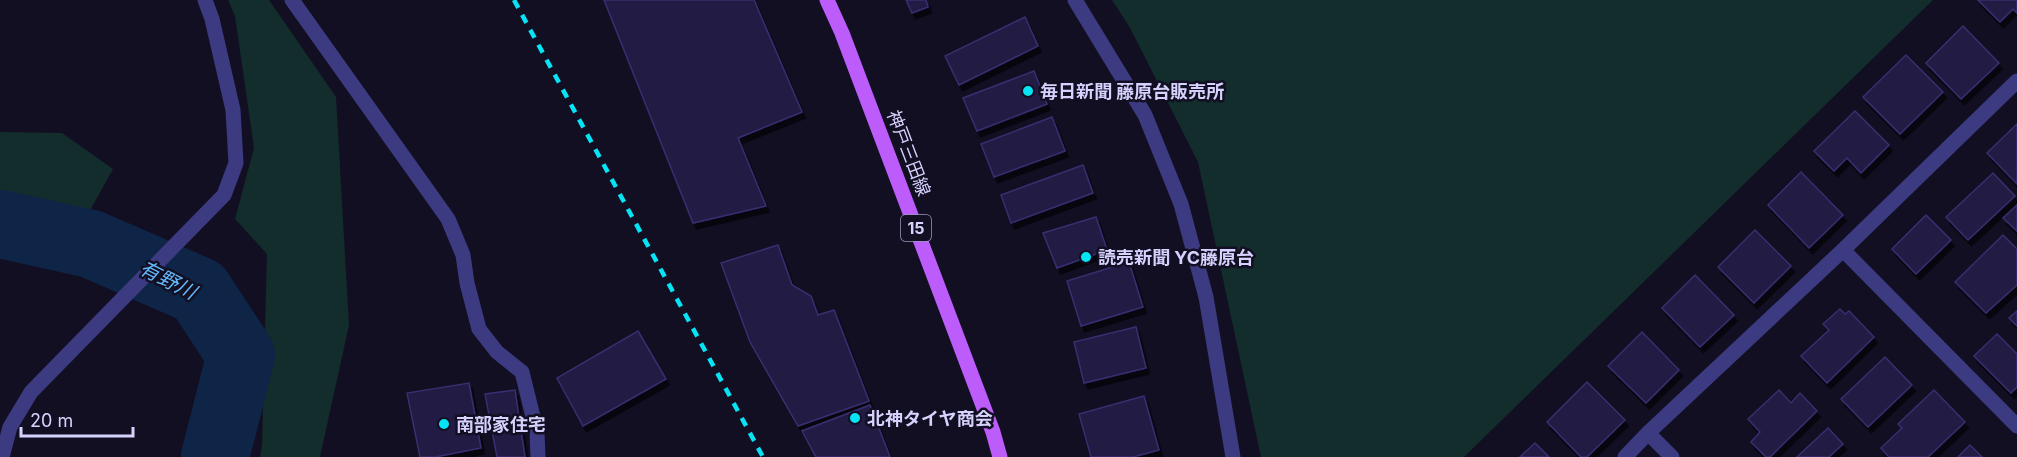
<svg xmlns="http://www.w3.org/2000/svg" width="2017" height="457" font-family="Inter,'Noto Sans JP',sans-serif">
	<defs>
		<filter id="shadow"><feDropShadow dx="3.5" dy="6" stdDeviation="0" flood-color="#0009"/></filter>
	</defs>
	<rect width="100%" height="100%" fill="#120f23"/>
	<g fill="#122d2b">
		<polygon points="228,0 269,0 336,97 349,325 320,457 260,457 262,445 267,254 235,219 254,148 235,16"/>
		<polygon points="1112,0 1933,0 1464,457 1261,457 1198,162 1129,26"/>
		<polygon points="0,132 62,133 113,169 89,212 49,215 0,208"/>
	</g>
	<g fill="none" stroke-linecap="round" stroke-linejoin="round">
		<polyline stroke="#0f2547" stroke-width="68" points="0,224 91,244 199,291 241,355 215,457"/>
	</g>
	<g fill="#231b44" stroke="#392e6f" stroke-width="1.5" filter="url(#shadow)">
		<polygon points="604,0 754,0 802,112 738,138 766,206 693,223"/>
		<polygon points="906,0 926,0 928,7 912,13"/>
		<polygon points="1978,0 2017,0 2017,13 2013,9 2000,22"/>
		<polygon points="1025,17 1038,46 959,85 945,56"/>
		<polygon points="1963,26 1999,63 1961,99 1926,63"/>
		<polygon points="1906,55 1943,92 1900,134 1863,97"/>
		<polygon points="1034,71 1047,104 977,131 963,98"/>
		<polygon points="1855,111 1889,145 1861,173 1847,158 1834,171 1814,151"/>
		<polygon points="1052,117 1065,151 994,177 981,144"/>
		<polygon points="2017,124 2017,184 1987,153"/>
		<polygon points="1083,165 1093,193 1011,223 1001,195"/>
		<polygon points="1801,172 1843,215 1809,248 1768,205"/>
		<polygon points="1993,173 2015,196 1968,240 1946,217"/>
		<polygon points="2017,205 2017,231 2003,218"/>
		<polygon points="1926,215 1951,240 1916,274 1892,249"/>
		<polygon points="1096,217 1107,250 1057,268 1043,233"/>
		<polygon points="1755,230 1791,266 1754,303 1718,267"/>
		<polygon points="2003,235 2017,249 2017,285 1986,313 1955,282"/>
		<polygon points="778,245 792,285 811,296 818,315 834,310 869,401 798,426 750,342 721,263"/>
		<polygon points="1129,262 1143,307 1081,326 1067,281"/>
		<polygon points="1695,275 1734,315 1700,347 1662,308"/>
		<polygon points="1840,309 1845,314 1849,311 1874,337 1827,383 1801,356 1829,330 1823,324"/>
		<polygon points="2017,311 2017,326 2009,318"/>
		<polygon points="1136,327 1146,368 1084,383 1074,342"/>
		<polygon points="638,331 666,379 583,426 557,378"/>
		<polygon points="1642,332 1679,370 1646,403 1608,366"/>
		<polygon points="1997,334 2017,354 2017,387 2011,393 1974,356"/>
		<polygon points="1885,357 1912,385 1868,427 1841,399"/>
		<polygon points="1587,382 1625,420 1587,457 1581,457 1547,422"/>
		<polygon points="469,383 481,448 435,457 420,457 407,393"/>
		<polygon points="515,390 525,457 497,457 485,394"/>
		<polygon points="1779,390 1791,403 1800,393 1817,411 1770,457 1766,457 1751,442 1760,432 1748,419"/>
		<polygon points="1934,390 1965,422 1928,457 1889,457 1881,448 1902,428 1898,424"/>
		<polygon points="1144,396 1159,450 1133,457 1091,457 1079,414"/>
		<polygon points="870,405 890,457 816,457 802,431"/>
		<polygon points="1828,428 1843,444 1829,457 1797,457"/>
		<polygon points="1535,443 1549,457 1520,457"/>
		<polygon points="1970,445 1982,457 1958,457"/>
	</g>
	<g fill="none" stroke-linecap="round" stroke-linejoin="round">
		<g stroke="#3c3b81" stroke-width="15">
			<polyline points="292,0 448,219 463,255 467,283 479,329 497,352 522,372 537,433 538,457"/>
			<polyline points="1075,0 1145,115 1181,204 1206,297 1233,457"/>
			<polyline points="1843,250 2017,426"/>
			<polyline points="1648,433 1672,457"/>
			<polyline points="2,457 10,427 31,392 224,195 236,163 233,110 212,19 205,0"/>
			<polyline points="1625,457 1648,433 1843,250 2017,81"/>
		</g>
		<polyline stroke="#bc5cfb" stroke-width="15" points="827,0 842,33 993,432 1000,457"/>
		<polyline stroke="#06e3f5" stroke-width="4.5" stroke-dasharray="9 8" stroke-linecap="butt" points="514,0 763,457"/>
	</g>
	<g fill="#06e3f5" stroke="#120f23" stroke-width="2">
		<circle cx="1028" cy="91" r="6"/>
		<circle cx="1086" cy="257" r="6"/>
		<circle cx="855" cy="418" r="6"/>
		<circle cx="444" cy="424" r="6"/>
	</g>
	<g text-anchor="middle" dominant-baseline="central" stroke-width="5" stroke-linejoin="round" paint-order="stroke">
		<rect fill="#120f23" stroke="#9b98bc" stroke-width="1.5" x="901" y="215" width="30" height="26" rx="4.5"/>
		<g font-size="16" font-weight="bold" fill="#d6d2fe">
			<text x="916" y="228">15</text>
		</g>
		<g font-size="18" font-weight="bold" fill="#d6d2fe" stroke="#120f23" text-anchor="start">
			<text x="1040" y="91">毎日新聞 藤原台販売所</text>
			<text x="1098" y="257">読売新聞 YC藤原台</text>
			<text x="867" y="418">北神タイヤ商会</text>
			<text x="456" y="424">南部家住宅</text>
		</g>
		<g font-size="18" fill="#d6d2fe" stroke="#120f23">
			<text transform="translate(909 153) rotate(69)">神戸三田線</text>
		</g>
		<g font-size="20" font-style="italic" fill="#63b8fb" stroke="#120f23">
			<text transform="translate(168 280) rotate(27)">有野川</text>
		</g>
	</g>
	<path d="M21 427v9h112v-9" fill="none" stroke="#d6d2fe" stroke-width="3"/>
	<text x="30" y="427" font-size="18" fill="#d6d2fe" stroke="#120f23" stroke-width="4.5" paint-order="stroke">20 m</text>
</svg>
